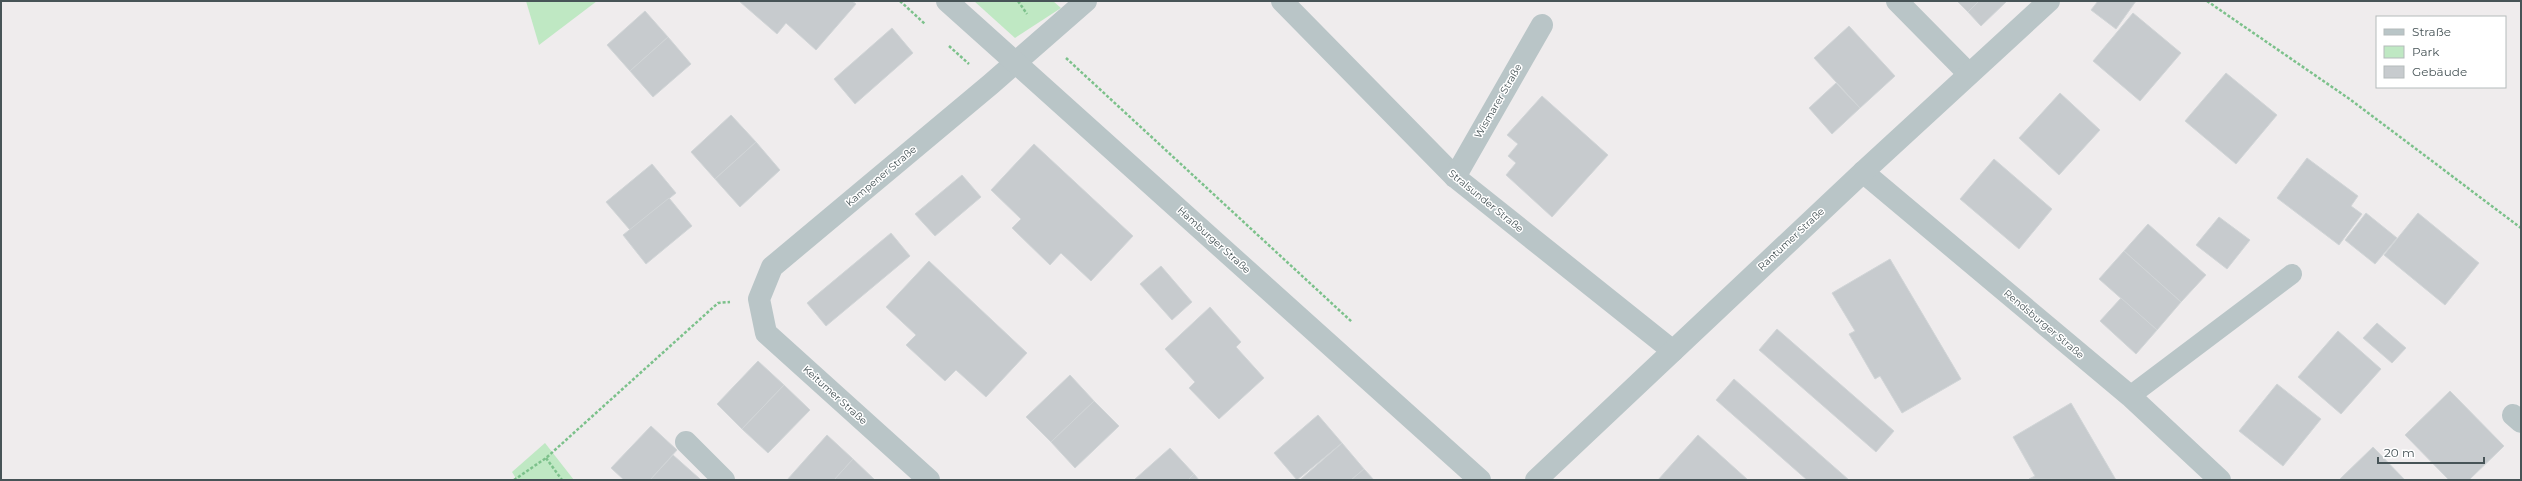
<svg xmlns="http://www.w3.org/2000/svg" width="2522" height="481" font-family="Montserrat,sans-serif">
	<rect width="100%" height="100%" fill="#efeced"/>
	<g fill="#bfe8c3">
		<polygon points="526,1 597,1 539,45"/>
		<polygon points="974,1 1053,1 1061,8 1015,38"/>
		<polygon points="545,443 574,480 517,480 512,472"/>
	</g>
	<g fill="#c7cbce" stroke="#d1d5d7">
		<polygon points="739,1 852,1 856,4 816,50 786,23 777,34"/>
		<polygon points="1957,1 1979,1 1968,12"/>
		<polygon points="1979,1 2007,1 1981,26 1968,12"/>
		<polygon points="2098,1 2136,1 2116,29 2091,10"/>
		<polygon points="645,11 668,37 630,71 607,45"/>
		<polygon points="2133,13 2181,53 2140,101 2093,61"/>
		<polygon points="1849,26 1895,76 1860,108 1814,58"/>
		<polygon points="892,28 913,53 855,104 834,79"/>
		<polygon points="668,37 691,64 653,97 630,71"/>
		<polygon points="2226,73 2277,115 2236,164 2185,121"/>
		<polygon points="1836,83 1860,108 1832,134 1809,108"/>
		<polygon points="2060,93 2100,130 2059,175 2019,138"/>
		<polygon points="1542,96 1608,155 1552,217 1506,175 1516,163 1508,156 1518,144 1507,135"/>
		<polygon points="731,115 756,142 715,179 691,152"/>
		<polygon points="756,142 780,170 740,207 715,179"/>
		<polygon points="1034,144 1133,236 1091,281 1061,253 1050,265 1012,228 1021,219 991,190"/>
		<polygon points="2307,158 2358,196 2351,206 2362,214 2339,245 2277,198"/>
		<polygon points="1994,159 2052,209 2019,249 1960,199"/>
		<polygon points="652,164 676,193 630,230 606,202"/>
		<polygon points="962,175 981,197 935,236 915,214"/>
		<polygon points="669,198 692,226 646,264 623,235"/>
		<polygon points="2366,213 2397,238 2375,264 2345,240"/>
		<polygon points="2418,213 2479,263 2445,305 2384,255"/>
		<polygon points="2219,217 2250,240 2227,269 2196,245"/>
		<polygon points="2148,224 2206,275 2181,302 2124,251"/>
		<polygon points="891,233 910,256 826,326 807,303"/>
		<polygon points="2124,251 2181,302 2157,330 2099,279"/>
		<polygon points="1890,259 1961,379 1902,413 1880,376 1875,379 1849,334 1855,331 1832,293"/>
		<polygon points="929,261 1027,353 986,397 956,370 945,381 906,345 916,335 886,307"/>
		<polygon points="1161,266 1192,302 1172,320 1140,284"/>
		<polygon points="2121,298 2157,330 2136,354 2100,321"/>
		<polygon points="1210,307 1241,342 1236,347 1264,378 1219,419 1189,388 1195,382 1165,349"/>
		<polygon points="2377,323 2406,348 2392,363 2363,338"/>
		<polygon points="1777,329 1894,431 1876,452 1759,350"/>
		<polygon points="2338,331 2381,369 2341,414 2298,377"/>
		<polygon points="758,361 784,385 742,429 717,404"/>
		<polygon points="1070,375 1094,401 1051,442 1026,417"/>
		<polygon points="1734,379 1849,480 1807,480 1716,400"/>
		<polygon points="2277,384 2321,419 2283,466 2239,431"/>
		<polygon points="784,385 810,410 768,453 742,429"/>
		<polygon points="2450,391 2504,446 2469,480 2449,480 2405,435"/>
		<polygon points="1094,401 1119,426 1075,468 1051,442"/>
		<polygon points="2071,403 2116,480 2029,479 2035,476 2013,437"/>
		<polygon points="1318,415 1342,443 1297,480 1274,453"/>
		<polygon points="651,426 677,450 650,480 624,480 611,468"/>
		<polygon points="827,435 853,459 834,480 787,480"/>
		<polygon points="1698,435 1748,480 1658,480"/>
		<polygon points="1342,443 1364,469 1351,480 1300,480"/>
		<polygon points="2373,447 2405,480 2339,480"/>
		<polygon points="1170,448 1194,474 1188,480 1134,480"/>
		<polygon points="673,455 700,479 699,480 650,480"/>
		<polygon points="853,459 875,480 834,480"/>
		<polygon points="1364,469 1374,480 1351,480"/>
		<polygon points="1194,474 1199,480 1188,480"/>
	</g>
	<g fill="none" stroke-linecap="round" stroke-linejoin="round">
		<g stroke="#7cc18b" stroke-width="2.5" stroke-dasharray="3 2" stroke-linecap="butt">
			<polyline points="900,1 925,24"/>
			<polyline points="1018,1 1027,14"/>
			<polyline points="2207,1 2351,100 2521,228"/>
			<polyline points="949,46 969,64"/>
			<polyline points="1066,58 1352,322"/>
			<polyline points="546,458 562,480"/>
			<polyline points="514,480 546,458 718,303 730,302"/>
		</g>
		<polyline stroke="#b9c5c7" stroke-width="20" points="2130,396 2292,274"/>
		<g stroke="#b9c5c7" stroke-width="22">
			<polyline points="1282,1 1455,177 1673,351"/>
			<polyline points="1897,1 1969,74"/>
			<polyline points="1863,172 2130,396 2220,480"/>
			<polyline points="1455,177 1542,25"/>
			<polyline points="2513,415 2521,422"/>
			<polyline points="686,442 724,480"/>
			<polyline points="929,480 766,333 759,299 772,267 991,84 1086,1"/>
			<polyline points="1536,480 1863,172 2049,1"/>
		</g>
		<polyline stroke="#b9c5c7" stroke-width="22" points="947,1 1480,480"/>
	</g>
	<g text-anchor="middle" dominant-baseline="central" stroke-width="3" stroke-linejoin="round" paint-order="stroke">
		<g font-size="10" fill="#475457" stroke="#fff">
			<text transform="translate(1498 101) rotate(-60)">Wismarer Straße</text>
			<text transform="translate(881 176) rotate(-40)">Kampener Straße</text>
			<text transform="translate(1486 201) rotate(39)">Stralsunder Straße</text>
			<text transform="translate(1791 239) rotate(-43)">Rantumer Straße</text>
			<text transform="translate(1214 240) rotate(42)">Hamburger Straße</text>
			<text transform="translate(2044 324) rotate(40)">Rendsburger Straße</text>
			<text transform="translate(835 395) rotate(42)">Keitumer Straße</text>
		</g>
	</g>
	<rect width="2522" height="481" fill="none" stroke="#475457" stroke-width="4"/>
	<rect x="2376" y="16" width="130" height="72" fill="#ffffff" stroke="#b5bbbc"/>
	<rect x="2384" y="29" width="20" height="6" fill="#b9c5c7" stroke="#b5bbbc"/>
	<text x="2412" y="36" font-size="12" fill="#475457">Straße</text>
	<rect x="2384" y="46" width="20" height="12" fill="#bfe8c3" stroke="#b5bbbc"/>
	<text x="2412" y="56" font-size="12" fill="#475457">Park</text>
	<rect x="2384" y="66" width="20" height="12" fill="#c7cbce" stroke="#b5bbbc"/>
	<text x="2412" y="76" font-size="12" fill="#475457">Gebäude</text>
	<path d="M2378 457v6h106v-6" fill="none" stroke="#475457" stroke-width="2"/>
	<text x="2384" y="457" font-size="12" fill="#475457" stroke="#ffffff" stroke-width="3" paint-order="stroke">20 m</text>
</svg>
